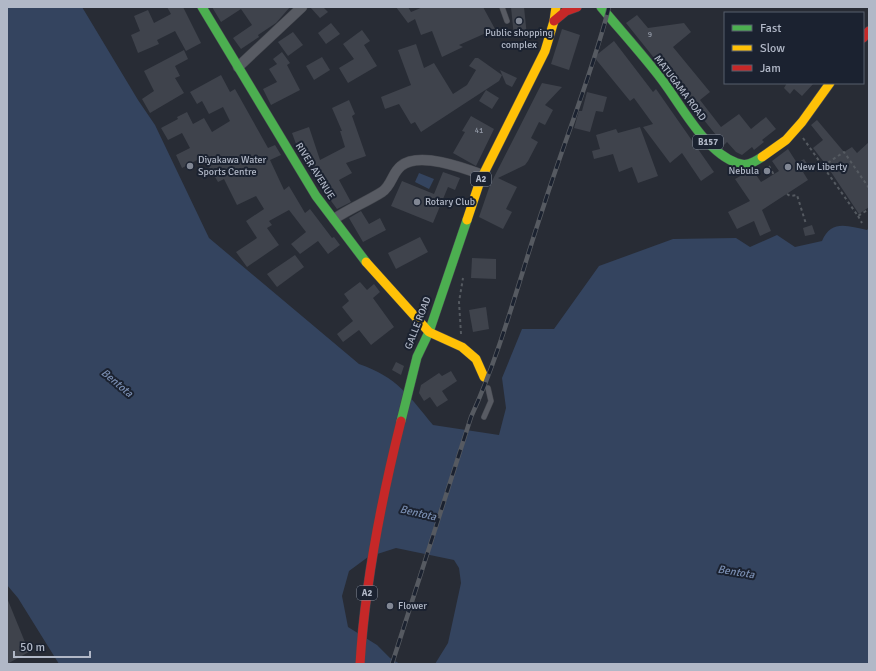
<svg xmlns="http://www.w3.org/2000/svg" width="876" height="671" font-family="Signika,sans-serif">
	<rect width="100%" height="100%" fill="#282c35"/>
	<g fill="#34445f">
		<path d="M7,7h75l56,93 17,25 54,113 150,126c38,13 50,32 74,61l66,10 7,-27 -4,-30 20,-49h32l45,-63 74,-27 63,-1 14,9 27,-12 18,12 27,-6c9,-22 26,-15 45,-11l2,-2v436h-434l13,-21 13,-60 -2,-15 -5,-8 -58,-12 -28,9 -19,14 -7,25 6,31 29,18 13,13 10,6h-341l-41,-66 -11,-13z"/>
		<polygon points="419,173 434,179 429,189 415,182"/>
	</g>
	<g fill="#3f434c">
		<polygon points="167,7 183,7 201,43 186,51 175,31 157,40 159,44 138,53 131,35 140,31 134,16 148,10 154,23 171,14"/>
		<polygon points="212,7 290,7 276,23 258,35 259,37 241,49 233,38 252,25 241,9 221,22"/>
		<polygon points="310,7 323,7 328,12 320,18"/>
		<polygon points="396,7 408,7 411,12 423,7 483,7 495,29 459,45 463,47 442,57 432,31 421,35 415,19 408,23"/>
		<polygon points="511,7 524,7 527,36 514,37"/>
		<polygon points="637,15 648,28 684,23 691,32 673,47 710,92 700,100 721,127 739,114 751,129 766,117 776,129 762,140 764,142 754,150 752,147 742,155 736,152 727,142 724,145 626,23"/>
		<polygon points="331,23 340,34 326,44 318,33"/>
		<polygon points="562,29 580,35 569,70 551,64"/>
		<polygon points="362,30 370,41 364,45 377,66 348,83 339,68 354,59 343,44"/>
		<polygon points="293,32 303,45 288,56 278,42"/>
		<polygon points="614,41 653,92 656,89 714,172 701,181 682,153 670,163 643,127 653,124 634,98 630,101 594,57"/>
		<polygon points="416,44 424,68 434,63 453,94 467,85 476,70 469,66 475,58 478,58 502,75 499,81 421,132 415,122 411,124 399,104 385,109 381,97 411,85 398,50"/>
		<polygon points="184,50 188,59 175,66 180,76 175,78 184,93 150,113 142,99 154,91 144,71"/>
		<polygon points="282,52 290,63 287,65 300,90 271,105 263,89 277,82 269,69 277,64 273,59"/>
		<polygon points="322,57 330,70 314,80 306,66"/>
		<polygon points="500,70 517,78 512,87 506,84"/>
		<polygon points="221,75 230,92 235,89 268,148 275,145 281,155 270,160 284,190 289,186 305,213 310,209 332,238 334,237 340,245 328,254 318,241 300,254 291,244 306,232 289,210 269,221 272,225 267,228 279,245 247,267 236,252 257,238 246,221 264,209 256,196 237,205 224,179 218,182 208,165 206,166 201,158 182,168 176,155 190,148 182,133 168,140 161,128 178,119 177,117 187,112 193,124 204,118 212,132 230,121 223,107 209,114 202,101 197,104 190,92"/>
		<polygon points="542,83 562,87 545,105 553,110 545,125 539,122 531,138 538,142 528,161 525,165 498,178 517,187 506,209 512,212 503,229 479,217 490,185"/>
		<polygon points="787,83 814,83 802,96 794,89 790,94 784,88"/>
		<polygon points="486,90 499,98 492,109 479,101"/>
		<polygon points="587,92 607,97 603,112 596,111 590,132 574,128 579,111 582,111"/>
		<polygon points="349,100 355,114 352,116 366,156 346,163 352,173 339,180 351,202 337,209 318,183 321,181 312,165 308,166 299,152 292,133 309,127 320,160 345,147 340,131 342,131 332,108"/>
		<polygon points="471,116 494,129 476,166 453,153 465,132 462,131"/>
		<polygon points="817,120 844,152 852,147 857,153 869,142 869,207 859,214 827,166 813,148 823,140 811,125"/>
		<polygon points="640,127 658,176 638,183 632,167 619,172 613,154 594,159 592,151 600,149 596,135 616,129 618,133"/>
		<polygon points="788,149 797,163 804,159 810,168 803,172 808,180 762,210 771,231 760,236 754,221 737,229 728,212 750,201 735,179 744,174 754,172 761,182 779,171 772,161"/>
		<polygon points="443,172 460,178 455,190 448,187 433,223 391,206 402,181 434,194"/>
		<polygon points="361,211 369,224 380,218 386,230 363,242 349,218"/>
		<polygon points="812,225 815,234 805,236 803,228"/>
		<polygon points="420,237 428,252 396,269 388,253"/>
		<polygon points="295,255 304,267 277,287 267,274"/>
		<polygon points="472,258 496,259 496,279 471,278"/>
		<polygon points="360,282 367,290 374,284 380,292 373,298 394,327 371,345 359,330 343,342 337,334 353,321 342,307 349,301 344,294"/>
		<polygon points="486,307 489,329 473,332 469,310"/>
		<polygon points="396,362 404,366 401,375 392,370"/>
		<polygon points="451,371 457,381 442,391 448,400 437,407 430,397 424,401 419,393 421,385 439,373 442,376"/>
		<polygon points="7,598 29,652 7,664"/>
	</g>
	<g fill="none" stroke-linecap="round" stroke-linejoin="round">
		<defs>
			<g id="lane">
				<polyline points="502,7 507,21"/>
				<polyline points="484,417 491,401 488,388"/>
			</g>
			<g id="street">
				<polyline points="238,67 302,7"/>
				<path d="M334,219c15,-10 32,-17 48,-27 10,-7 10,-19 19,-26 18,-15 63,2 82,9"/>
			</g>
			<g id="fast">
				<polyline points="202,7 316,196 366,262"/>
				<path d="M601,7c20,24 42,48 61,73 19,25 44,73 75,83 10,4 17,-1 25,-6"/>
				<polyline points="401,421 417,357 429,332 467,220"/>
			</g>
			<g id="slow">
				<polyline points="762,157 786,140 802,122 830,83"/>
				<polyline points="467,220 480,181 545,51 554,21 556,7"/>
				<polyline points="366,262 429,332 462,347 476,359 484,377"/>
			</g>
			<g id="jam">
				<polyline points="554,21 566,11 577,7"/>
				<polyline points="863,38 869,31"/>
				<path d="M360,664c5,-82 21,-163 41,-243"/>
			</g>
		</defs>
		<use href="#lane" stroke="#44474e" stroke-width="6"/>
		<use href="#street" stroke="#44474e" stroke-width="11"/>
		<use href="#fast" stroke="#44474e" stroke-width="10"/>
		<use href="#slow" stroke="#44474e" stroke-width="10"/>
		<use href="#jam" stroke="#44474e" stroke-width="10"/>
		<g stroke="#555a61" stroke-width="2" stroke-dasharray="3 3" stroke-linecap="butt">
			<polyline points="803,138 858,216 869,209"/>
			<polyline points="769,166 774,175"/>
			<polyline points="823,166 844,152 869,188"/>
			<polyline points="787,194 790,196 797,195 806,224"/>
			<polyline points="858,216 862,223"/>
			<polyline points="461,334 459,302 463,278"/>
		</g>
		<use href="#lane" stroke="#585b63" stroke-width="5"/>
		<use href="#street" stroke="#585b63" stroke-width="10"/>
		<use href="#fast" stroke="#4caf50" stroke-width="9"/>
		<use href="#slow" stroke="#ffc107" stroke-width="9"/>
		<use href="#jam" stroke="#c62828" stroke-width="9"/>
		<defs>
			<path id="rail" d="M392,664l79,-247c31,-68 49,-141 73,-212 21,-66 48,-131 65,-198"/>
		</defs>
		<use href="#rail" stroke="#565a61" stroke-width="4.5"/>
		<use href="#rail" stroke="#1b2230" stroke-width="3" stroke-dasharray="9" stroke-linecap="butt"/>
	</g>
	<g fill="#818794" stroke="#1b2230" stroke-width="1.5">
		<circle cx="519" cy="21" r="4"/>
		<circle cx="190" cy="166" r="4"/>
		<circle cx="788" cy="167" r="4"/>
		<circle cx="767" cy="171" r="4"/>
		<circle cx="417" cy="202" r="4"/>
		<circle cx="390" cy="606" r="4"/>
	</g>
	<g text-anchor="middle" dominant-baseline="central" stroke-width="4" stroke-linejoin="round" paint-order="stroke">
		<g font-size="8" fill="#949ba8">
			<text x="650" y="34">9</text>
			<text x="479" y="130">41</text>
		</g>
		<g fill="#1b2230" stroke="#848b9a" stroke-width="1">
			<rect x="693" y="135" width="30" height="14" rx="3"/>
			<rect x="471" y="172" width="20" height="14" rx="3"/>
			<rect x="357" y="586" width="20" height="14" rx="3"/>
		</g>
		<g font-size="9" font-weight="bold" fill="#b1b8c7">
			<text x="708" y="142">B157</text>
			<text x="481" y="179">A2</text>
			<text x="367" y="593">A2</text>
		</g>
		<g font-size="10" fill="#b1b8c7" stroke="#1b2230" text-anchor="start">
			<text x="519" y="33" text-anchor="middle">Public shopping<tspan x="519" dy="12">complex</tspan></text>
			<text x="198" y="160">Diyakawa Water<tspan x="198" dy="12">Sports Centre</tspan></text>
			<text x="796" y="167">New Liberty</text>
			<text x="759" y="171" text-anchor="end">Nebula</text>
			<text x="425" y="202">Rotary Club</text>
			<text x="398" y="606">Flower</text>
		</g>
		<g font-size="10" fill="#b1b8c7" stroke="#1b2230">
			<text transform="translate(680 88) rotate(53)">MATUGAMA ROAD</text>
			<text transform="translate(315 171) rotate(58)">RIVER AVENUE</text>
			<text transform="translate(418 323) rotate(-69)">GALLE ROAD</text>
		</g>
		<g font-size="11" font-style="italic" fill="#798db0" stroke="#1b2230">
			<text transform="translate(117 383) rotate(40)">Bentota</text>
			<text transform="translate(418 513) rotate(13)">Bentota</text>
			<text transform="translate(736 572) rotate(9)">Bentota</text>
		</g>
	</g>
	<rect width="876" height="671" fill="none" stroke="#b1b8c7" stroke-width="16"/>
	<rect x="724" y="12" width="140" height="72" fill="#1b2230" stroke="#575e6c"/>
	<rect x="732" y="25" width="20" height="6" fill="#4caf50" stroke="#575e6c"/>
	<text x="760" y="32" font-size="12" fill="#b1b8c7">Fast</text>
	<rect x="732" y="45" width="20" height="6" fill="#ffc107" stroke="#575e6c"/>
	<text x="760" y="52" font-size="12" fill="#b1b8c7">Slow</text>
	<rect x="732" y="65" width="20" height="6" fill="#c62828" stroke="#575e6c"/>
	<text x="760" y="72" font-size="12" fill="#b1b8c7">Jam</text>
	<path d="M14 651v6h76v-6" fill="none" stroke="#b1b8c7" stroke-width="2"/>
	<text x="20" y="651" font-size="12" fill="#b1b8c7" stroke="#1b2230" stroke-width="3" paint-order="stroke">50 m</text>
</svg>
